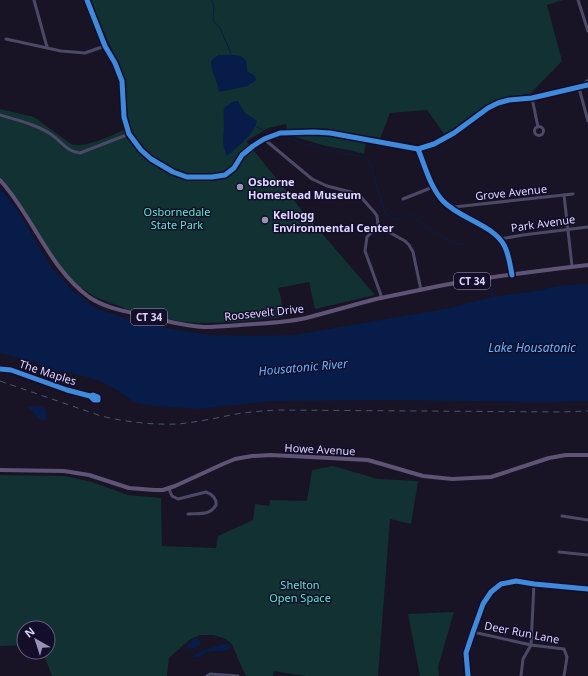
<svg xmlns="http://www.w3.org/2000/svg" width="588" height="676" font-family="'Noto Sans',sans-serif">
	<rect width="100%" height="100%" fill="#181425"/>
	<g fill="#113133">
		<path d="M89,0h474l-16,5 15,56 -32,33 -20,3 -17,5 -48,33 -18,-25 -37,3 -10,26 -13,-3 -3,18 -10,-3 -28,-5 -38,-11 -2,-11 -18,4 -20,12 -1,2 53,66 75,87 -60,14 -6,-27 -31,6 3,10 2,19 -48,5 -37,1 -13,-1 -22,-4 -31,-7 -37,-14 -20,-14 -13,-13 -62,-92v-69l34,8 37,27c16,5 42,-10 58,-16l-9,-52 -6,-22z"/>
		<polygon points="333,466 378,479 418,481 411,524 390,519 378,676 305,676 274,671 273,676 246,676 238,659 232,644 226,639 214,635 200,635 189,640 169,658 167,676 52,676 45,658 30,656 30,652 48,652 48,628 24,628 24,645 0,646 0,475 65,476 92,482 128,495 161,498 162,546 216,548 218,536 253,520 255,504 269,506 270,500 307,501 312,470"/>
		<polygon points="454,612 438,667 439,676 420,676 408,614"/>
	</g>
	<g fill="#071c49">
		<path d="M218,55c8,1 24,-3 28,6 1,4 1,7 1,10l8,5 1,4 -8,6 -29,6c-1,-10 -9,-23 -8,-31z"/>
		<path d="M234,101h4l7,12 12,8c-4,15 -19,25 -30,35 -5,-10 -4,-18 -3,-29 0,-6 -1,-12 0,-19z"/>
		<polygon points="0,188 16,208 51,267 72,290 94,307 124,318 166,328 208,335 250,336 294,335 450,308 492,297 544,290 547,288 578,284 588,284 588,401 543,402 389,400 273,401 198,409 157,406 136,403 117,390 98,380 71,373 50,370 34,362 0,353"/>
		<path d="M40,406l5,2c1,5 4,10 -1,13l-5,-2 -11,-12z"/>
		<polygon points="197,638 200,641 200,645 194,648 187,649 187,646 194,639"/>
		<path d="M227,643l2,1 1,4c-6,5 -13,2 -20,3 -7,2 -11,9 -19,6l13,-7z"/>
	</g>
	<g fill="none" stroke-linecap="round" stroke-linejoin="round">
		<g stroke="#071c49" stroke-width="1">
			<polyline points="212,0 214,7 213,20 220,28 232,56"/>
			<polyline points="255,126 267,132"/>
			<path d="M284,135l10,4 6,4 21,5 11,4 7,-1 2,3c10,0 23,1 29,9l15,50c11,11 13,6 24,-1l16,15 30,16 9,2"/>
			<polyline points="492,283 493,298"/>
		</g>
		<g stroke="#4b4966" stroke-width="3">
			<polyline points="34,0 47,47"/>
			<polyline points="87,0 105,46 115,63 122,81 124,117 129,134 141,150 151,159 173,172 187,177 212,177 225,175 234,168 242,155 253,146 264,139 280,133 314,132 330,133 418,149 434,144 454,133 488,108 498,103 509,100 532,98 588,85"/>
			<polyline points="578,0 588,31"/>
			<polyline points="6,39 61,51 85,53 105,46"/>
			<polyline points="588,80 579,88 588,121"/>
			<polyline points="532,98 538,127"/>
			<path d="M0,115c17,5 38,10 52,20 10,7 15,17 28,18l49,-19"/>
			<circle cx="539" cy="131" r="4.5"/>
			<polyline points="264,139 312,179 327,186 351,192 360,196 375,213 377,216 378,226 405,241 409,245 413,252 421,290"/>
			<path d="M418,149c7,17 12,38 25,52 17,18 49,23 61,44 5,9 6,20 8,30"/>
			<polyline points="564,195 572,266"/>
			<polyline points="403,199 433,187"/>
			<polyline points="451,209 454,207 573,194"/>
			<polyline points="378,226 367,237 365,251 382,298"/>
			<polyline points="500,239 523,235 588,227"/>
			<polyline points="0,369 11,370 67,390 90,396 93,395 98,397 98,400 94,400 90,396"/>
			<path d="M169,489l3,7 6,3 28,-7c6,2 11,7 10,13 -6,11 -17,8 -28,9"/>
			<polyline points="562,516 588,520"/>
			<polyline points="559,552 588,555"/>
			<polyline points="473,632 531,645 564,649 567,657 564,676"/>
			<polyline points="207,676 210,674 238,676"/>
			<polyline points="468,676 466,653 473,632 483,604 491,592 501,584 516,581 534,584 588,589"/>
			<polyline points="521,676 523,659 531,645 534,584"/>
		</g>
		<g stroke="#605476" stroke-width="4">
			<path d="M0,180c33,36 48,87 89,117 16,11 35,14 53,18 20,5 41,11 62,12 16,0 33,-2 49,-3 18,-1 35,-2 53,-6 23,-6 47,-13 70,-19 19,-4 39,-8 58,-12 51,-10 103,-16 154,-22"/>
			<polyline points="0,470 64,471 89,475 129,488 154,490 163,490 175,486 223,464 235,459 252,456 271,455 368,460 423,476 452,479 491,477 549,458 566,455 588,455"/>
		</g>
		<path stroke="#45596e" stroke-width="1" stroke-dasharray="6 5" stroke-linecap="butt" d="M0,381l101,35c25,6 51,9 77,8 19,-2 39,-6 58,-10 13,-2 26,-3 40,-4l285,2 27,-1"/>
		<defs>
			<g id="cycleway">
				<polyline points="87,0 105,46 115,63 122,81 124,117 129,134 141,150 151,159 173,172 187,177 212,177 225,175 234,168 242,155 253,146 264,139 280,133 314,132 330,133 418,149 434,144 454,133 488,108 498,103 509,100 532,98 588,85"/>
				<path d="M418,149c7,17 12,38 25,52 17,18 49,23 61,44 5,9 6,20 8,30"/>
				<polyline points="0,369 11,370 67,390 90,396 93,395 98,397 98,400 94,400 90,396"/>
				<polyline points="468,676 466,653 473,632 483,604 491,592 501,584 516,581 534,584 588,589"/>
			</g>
		</defs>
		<use href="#cycleway" stroke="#140e2b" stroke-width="8"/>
		<use href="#cycleway" stroke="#408adc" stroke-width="5"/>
	</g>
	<g fill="#9893b3" stroke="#140e2b" stroke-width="1.5">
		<circle cx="240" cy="187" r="4"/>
		<circle cx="265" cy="220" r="4"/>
	</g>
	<g text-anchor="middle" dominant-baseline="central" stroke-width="3" stroke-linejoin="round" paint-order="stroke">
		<g fill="#140e2b" stroke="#a19bbf" stroke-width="1">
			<rect x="454" y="273" width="36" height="16" rx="3"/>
			<rect x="131" y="309" width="36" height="16" rx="3"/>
		</g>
		<g font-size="10" font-weight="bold" fill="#ddd8ff">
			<text x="472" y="281">CT 34</text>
			<text x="149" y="317">CT 34</text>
		</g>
		<g font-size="11" font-weight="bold" fill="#ddd8ff" stroke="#140e2b" text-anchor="start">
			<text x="248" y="181">Osborne<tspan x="248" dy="13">Homestead Museum</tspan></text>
			<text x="273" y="214">Kellogg<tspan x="273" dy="13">Environmental Center</tspan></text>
		</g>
		<g font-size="11" fill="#ddd8ff" stroke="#140e2b">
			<text transform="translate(511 192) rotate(-6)">Grove Avenue</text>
			<text transform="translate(543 223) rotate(-8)">Park Avenue</text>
			<text transform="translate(264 312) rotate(-6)">Roosevelt Drive</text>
			<text transform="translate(48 372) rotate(18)">The Maples</text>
			<text transform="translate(320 449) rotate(3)">Howe Avenue</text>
			<text transform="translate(522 632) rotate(11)">Deer Run Lane</text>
		</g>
		<g font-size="11" fill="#58ebca" stroke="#140e2b">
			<text x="177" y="211">Osbornedale<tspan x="177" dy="13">State Park</tspan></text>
			<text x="300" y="584">Shelton<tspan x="300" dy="13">Open Space</tspan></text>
		</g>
		<g font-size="12" font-style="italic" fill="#66b4ff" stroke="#140e2b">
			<text x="532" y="347">Lake Housatonic</text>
			<text transform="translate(303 367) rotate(-5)">Housatonic River</text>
		</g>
	</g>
	<g transform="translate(36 640) rotate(321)"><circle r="19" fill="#140e2b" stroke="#645f80"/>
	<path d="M0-3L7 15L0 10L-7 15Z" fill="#9893b3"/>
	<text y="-6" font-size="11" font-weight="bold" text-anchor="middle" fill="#ddd8ff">N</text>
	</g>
</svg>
